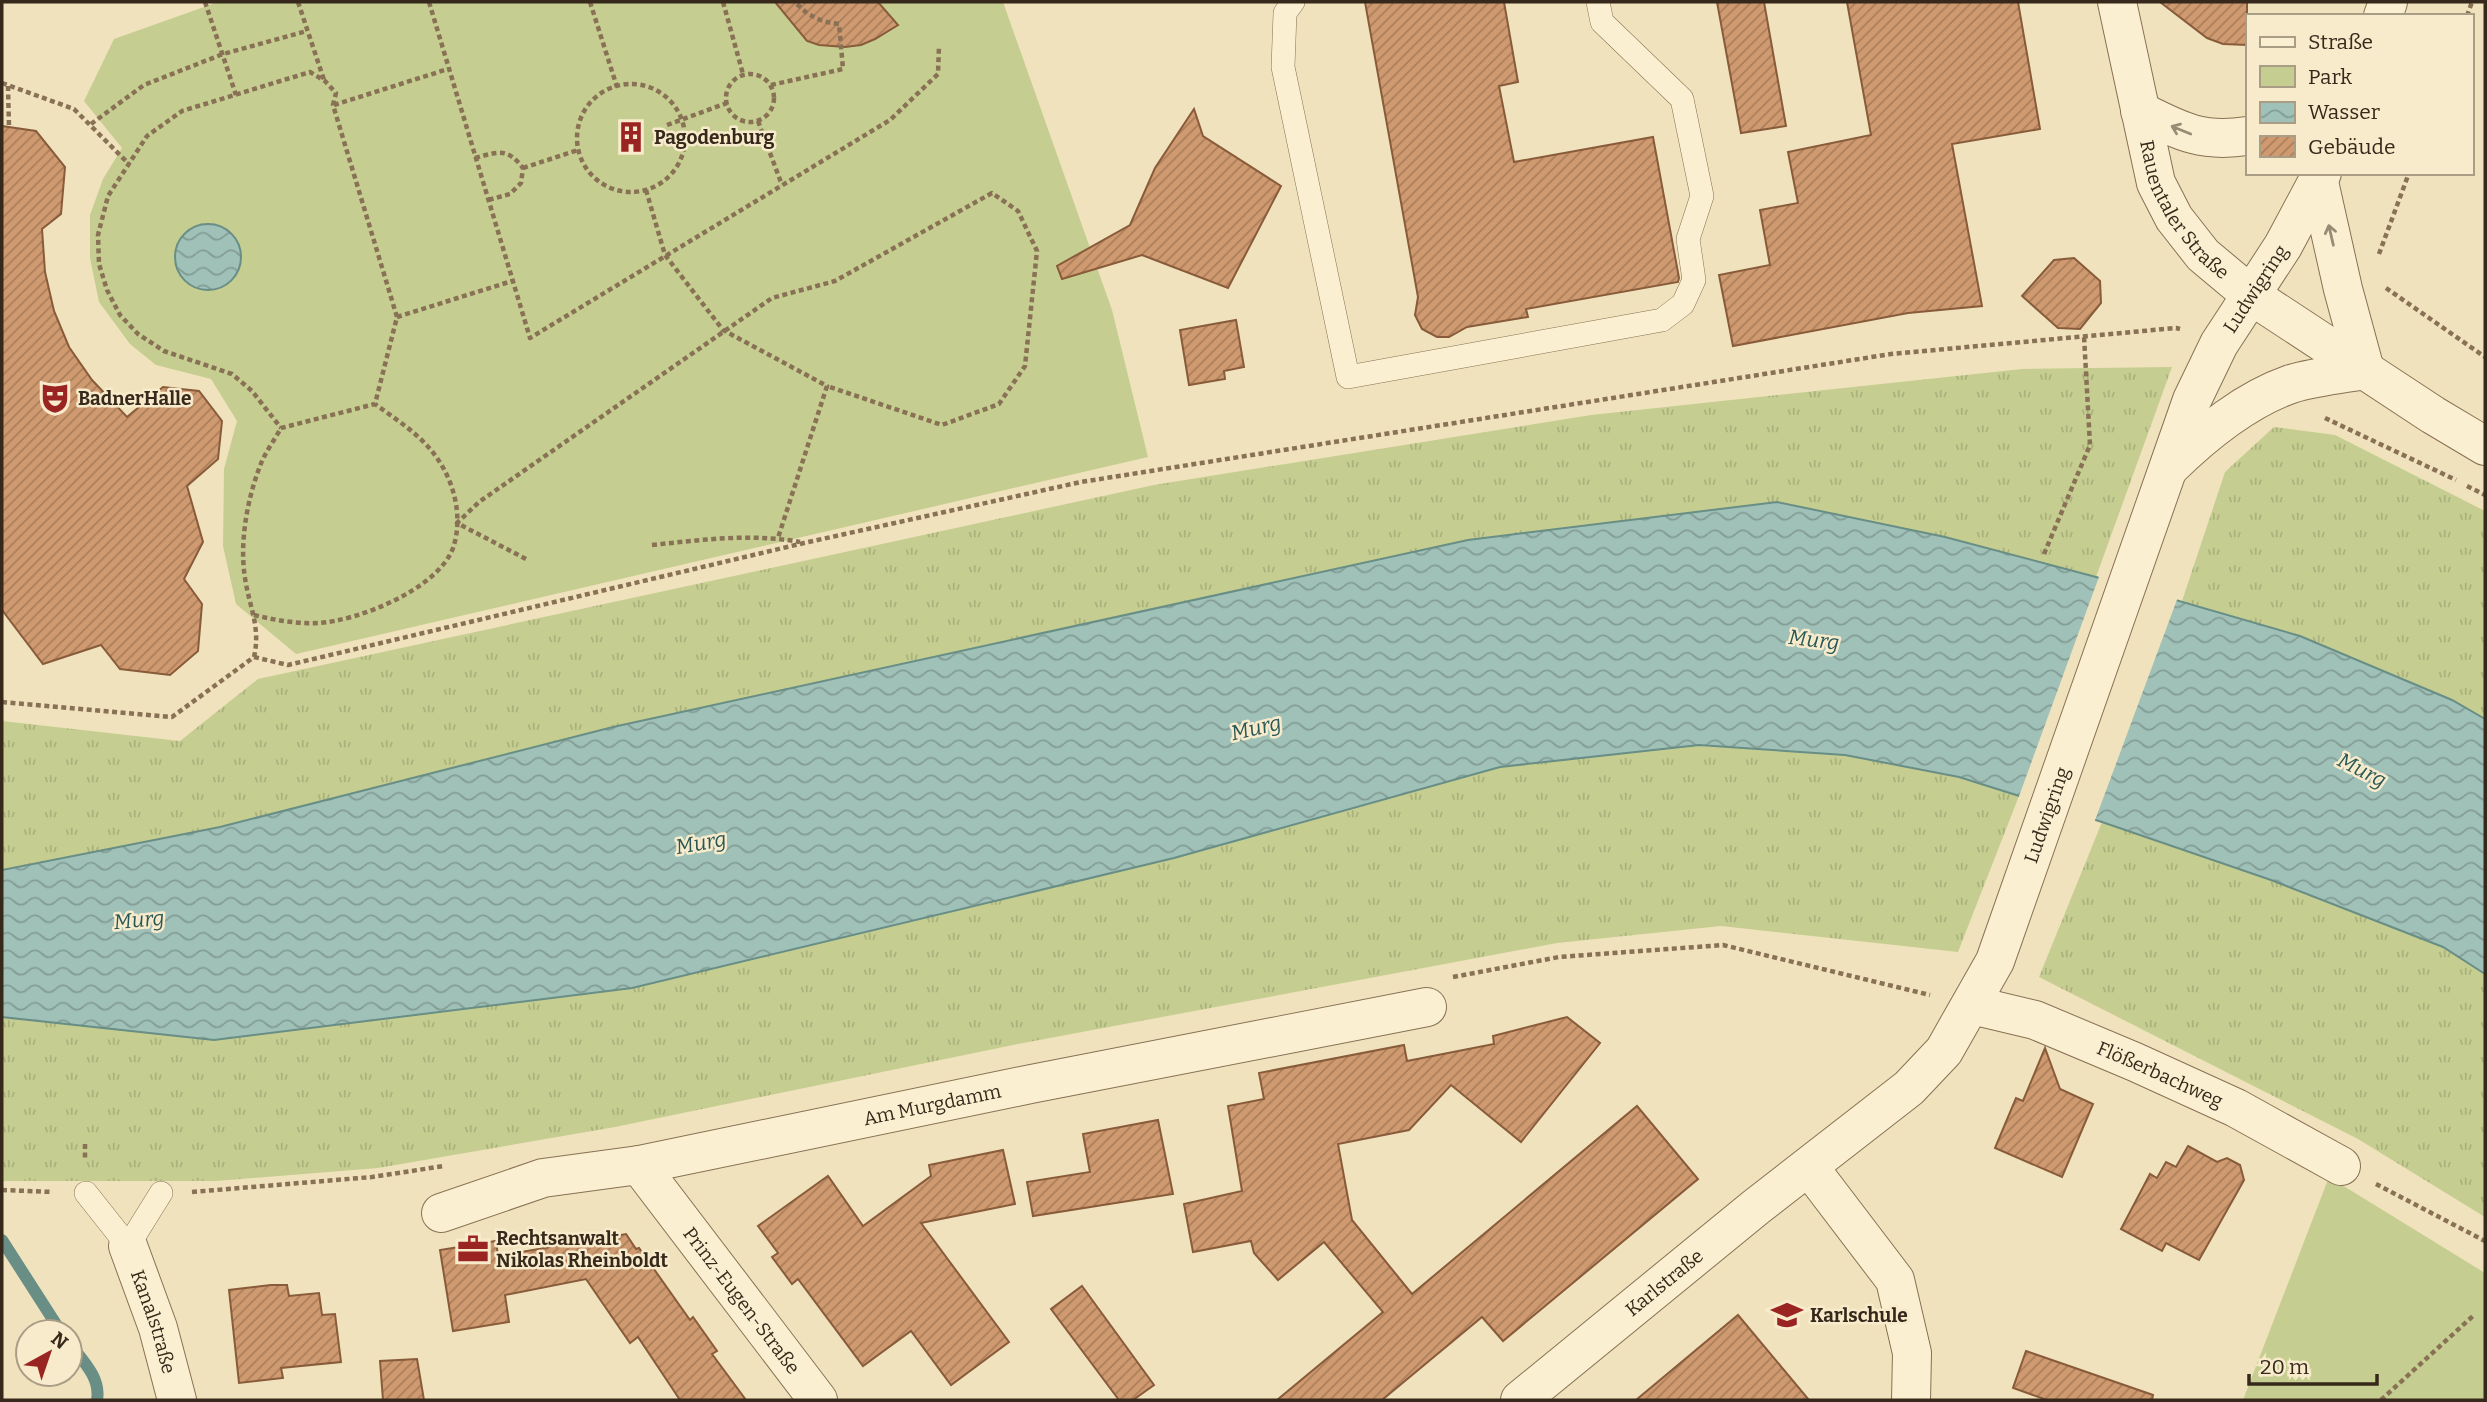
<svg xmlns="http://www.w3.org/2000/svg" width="2487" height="1402" font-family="Bitter,serif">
	<defs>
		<pattern id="grass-tufts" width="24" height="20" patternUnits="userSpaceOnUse" patternTransform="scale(1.75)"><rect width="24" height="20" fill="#c5ce90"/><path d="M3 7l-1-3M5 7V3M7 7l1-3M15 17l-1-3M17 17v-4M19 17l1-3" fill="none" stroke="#aab17c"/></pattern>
		<pattern id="water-waves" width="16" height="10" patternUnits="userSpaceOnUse" patternTransform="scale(1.75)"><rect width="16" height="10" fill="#a0c1b8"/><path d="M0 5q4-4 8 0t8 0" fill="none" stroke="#839d95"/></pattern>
		<pattern id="building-hatch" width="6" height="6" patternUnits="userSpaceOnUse" patternTransform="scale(1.75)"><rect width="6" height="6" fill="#d09a70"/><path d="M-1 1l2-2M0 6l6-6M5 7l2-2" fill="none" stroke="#aa7e5b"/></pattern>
	</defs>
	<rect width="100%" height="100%" fill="#f0e2bc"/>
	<g fill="url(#grass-tufts)">
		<polygon points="2172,367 2096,577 1945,537 1777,502 1468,540 613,727 220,827 2,870 2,721 180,741 258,679 1154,485 1591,415 2022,369"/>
		<polygon points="2274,427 2335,435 2485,511 2485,719 2452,700 2300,636 2182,601 2225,472"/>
		<polygon points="1699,745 1845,755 1959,777 2019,796 1958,952 1721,926 1557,943 1018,1044 615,1127 378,1168 216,1181 2,1181 2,1017 214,1040 632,988 1174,858 1500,767"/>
		<polygon points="2102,822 2271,880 2443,947 2485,974 2485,1217 2358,1139 2039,977"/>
	</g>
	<g fill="#c5ce90">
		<polygon points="218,2 1003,2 1112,310 1148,457 296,654 236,604 223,546 224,469 237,421 211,379 156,365 130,344 99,302 90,258 90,215 103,179 122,148 84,101 114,39"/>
		<polygon points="2329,1177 2485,1273 2485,1400 2243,1400"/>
	</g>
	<g fill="url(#water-waves)" stroke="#688e86" stroke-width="2">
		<circle cx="208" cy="257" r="33"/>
		<polygon points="1777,502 1945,537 2096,577 2300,636 2452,700 2485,719 2485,974 2443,947 2271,880 2102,822 1959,777 1845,755 1699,745 1500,767 1174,858 632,988 214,1040 2,1017 2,870 220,827 613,727 1468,540"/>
	</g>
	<polygon fill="#f0e2bc" points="2100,574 2178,597 2094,823 2018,799"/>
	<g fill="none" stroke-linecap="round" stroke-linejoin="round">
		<g stroke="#688e86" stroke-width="12">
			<polyline points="2,1240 61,1332"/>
			<path d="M70,1344c13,17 31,34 27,56"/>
		</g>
	</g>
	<g fill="url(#building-hatch)" stroke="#885b3a" stroke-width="2">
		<polygon points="775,2 878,2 898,25 875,39 861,45 845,47 819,45 807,41"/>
		<polygon points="1365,2 1504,2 1518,82 1499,86 1514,162 1653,137 1679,278 1678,282 1526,309 1528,317 1467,327 1449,337 1437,337 1422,329 1415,315 1418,297"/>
		<polygon points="1717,2 1764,2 1786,126 1741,133"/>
		<polygon points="1847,2 2018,2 2040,129 1952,144 1982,306 1908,313 1733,346 1719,275 1770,265 1760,210 1798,203 1788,152 1871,135"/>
		<polygon points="2160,2 2247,2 2247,45 2223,44 2207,38"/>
		<polygon points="1194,109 1203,136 1281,186 1228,288 1142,255 1062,279 1057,266 1130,225 1155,168"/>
		<polygon points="2,126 36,131 65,167 61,214 42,229 45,272 54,311 69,347 92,380 127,417 163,387 199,391 222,421 218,459 187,486 203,542 184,579 202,604 198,651 170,675 120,669 101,645 43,664 2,610"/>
		<polygon points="2074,258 2100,281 2101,303 2080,329 2058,328 2022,296 2054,260"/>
		<polygon points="1236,320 1244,367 1224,371 1225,379 1189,385 1180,330"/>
		<polygon points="1567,1017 1600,1043 1521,1142 1451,1085 1409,1130 1338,1144 1352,1220 1412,1294 1637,1106 1698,1179 1503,1341 1482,1317 1382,1400 1277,1400 1383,1312 1324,1242 1278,1280 1254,1253 1251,1241 1193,1252 1184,1204 1242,1191 1228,1106 1264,1099 1259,1073 1404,1045 1407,1061 1494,1044 1493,1036"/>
		<polygon points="2045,1048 2060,1089 2093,1104 2062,1177 1995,1148 2016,1098 2023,1101"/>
		<polygon points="1158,1120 1173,1194 1033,1216 1027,1182 1090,1172 1083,1134"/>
		<polygon points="2188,1146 2217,1162 2227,1158 2240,1165 2244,1180 2199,1260 2166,1243 2162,1251 2121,1229 2150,1174 2157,1178 2166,1162 2176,1167"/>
		<polygon points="1003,1150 1015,1204 921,1223 1009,1342 951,1385 911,1331 863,1366 798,1279 792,1284 772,1257 778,1253 758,1226 828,1176 863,1226 931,1176 929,1165"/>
		<polygon points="626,1234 636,1249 639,1248 690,1320 693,1317 717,1351 712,1354 746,1400 680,1400 638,1337 630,1343 586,1279 505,1295 509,1322 453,1331 440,1250 496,1241 498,1256"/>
		<polygon points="271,1285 287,1285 289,1296 319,1293 322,1315 335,1314 341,1362 281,1368 283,1378 239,1383 229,1290"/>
		<polygon points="1082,1286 1154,1385 1133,1400 1119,1400 1051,1309"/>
		<polygon points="1738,1315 1809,1400 1636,1400"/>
		<polygon points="2026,1351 2153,1395 2152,1400 2047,1400 2013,1388"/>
		<polygon points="417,1359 424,1400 383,1400 380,1361"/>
	</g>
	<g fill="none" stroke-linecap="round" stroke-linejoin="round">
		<defs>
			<g id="service">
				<polyline points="1293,2 1285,13 1283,67 1348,377 1662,320 1683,304 1694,280 1688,239 1702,196 1682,99 1602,22 1598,2"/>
				<polyline points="86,1193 128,1246 161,1193"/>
			</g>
			<g id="minor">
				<path id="s1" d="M2117,2l39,181 18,35 29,37 49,41"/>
				<path id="s2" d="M1972,1005l63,15 100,42 101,46 105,58"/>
				<path id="s3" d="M639,1165l179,235"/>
				<polyline points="1809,1167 1895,1280 1912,1353 1911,1400"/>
				<path id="s4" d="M441,1213l102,-35 96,-13 392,-81 396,-77"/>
				<path id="s5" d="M128,1246l30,82 19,72"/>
			</g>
			<g id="tertiary">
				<polyline points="2383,16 2388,2"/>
				<path d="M2140,111c40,20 61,32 107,25"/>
				<polyline points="2319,182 2343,289 2365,370"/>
				<polyline points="2252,296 2433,415 2485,446"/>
				<path d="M2171,466c34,-33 74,-66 120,-82 23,-7 50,-10 74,-14"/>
				<path id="s6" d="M1520,1400l236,-193 153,-119 35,-37 51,-90 197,-561 27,-56 64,-98 39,-73"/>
			</g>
		</defs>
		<use href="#service" stroke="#887155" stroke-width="24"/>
		<use href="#minor" stroke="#887155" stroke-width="40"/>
		<use href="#tertiary" stroke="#887155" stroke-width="40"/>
		<g stroke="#887155" stroke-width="4.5" stroke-dasharray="5 3.5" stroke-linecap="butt">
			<polyline points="205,2 236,95"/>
			<polyline points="298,2 324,80"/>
			<polyline points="429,2 530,338 890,120 938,74 939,46"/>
			<polyline points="590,2 617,87"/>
			<polyline points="723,2 743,74"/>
			<polyline points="2467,16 2472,2"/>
			<circle cx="750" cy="98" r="24"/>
			<polyline points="2,83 74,109 129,164"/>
			<circle cx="631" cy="138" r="54"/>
			<path d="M771,85l72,-16 -4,-45c-19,-2 -31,-8 -44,-22"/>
			<polyline points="8,86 9,127"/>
			<polyline points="334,105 448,69"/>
			<polyline points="758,121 782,185"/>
			<polyline points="91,124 144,85 223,54 307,31"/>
			<polyline points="667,125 727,103"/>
			<path d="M475,158c23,-6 32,-11 48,10l-2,15 -11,11 -22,6"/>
			<polyline points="523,168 578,150"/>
			<polyline points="646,190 665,255 723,330 827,386 778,538"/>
			<polyline points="2379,254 2409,173"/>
			<polyline points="2386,288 2485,357"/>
			<polyline points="397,317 512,281"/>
			<polyline points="2325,418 2456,480"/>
			<polyline points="2467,486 2485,495"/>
			<path d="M652,545c49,-5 98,-12 148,-3"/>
			<polyline points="2044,554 2090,445 2084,336"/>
			<polyline points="526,559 457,523 479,502 772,298 835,281 992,193 1018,211 1037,251 1025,366 999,404 942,425 827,386"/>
			<path d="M254,615c21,5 42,9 64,8 40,-2 120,-34 135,-75 10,-29 2,-63 -14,-87 -16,-25 -41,-40 -64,-57"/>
			<polyline points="254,657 288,665 804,543 1081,482 1891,354 2176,328 2180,329"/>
			<path d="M2,702l170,15 82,-60c7,-30 -5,-51 -9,-79 -6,-37 3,-83 17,-117 5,-11 13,-22 19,-33l94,-24 22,-87 -64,-212 3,-12 -11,-12 -15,-9 -128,39 -35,25 -39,60 -10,39 1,29 8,26 13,25 18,19 26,17 68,23 20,17 29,37"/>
			<polyline points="1453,977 1559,957 1723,945 1930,995"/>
			<polyline points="85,1144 85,1161"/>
			<polyline points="2376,1184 2485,1241"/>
			<polyline points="2,1190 53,1192"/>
			<polyline points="192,1192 372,1177 444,1166"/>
			<polyline points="2381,1400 2474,1315"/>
		</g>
		<use href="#service" stroke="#faefd0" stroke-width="23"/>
		<use href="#minor" stroke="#faefd0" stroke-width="38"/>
		<use href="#tertiary" stroke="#faefd0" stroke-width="38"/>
	</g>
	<defs><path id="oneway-shaft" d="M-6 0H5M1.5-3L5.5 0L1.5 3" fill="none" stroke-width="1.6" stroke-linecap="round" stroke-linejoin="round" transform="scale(1.75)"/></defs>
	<g stroke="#988c76">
		<use href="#oneway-shaft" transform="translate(2181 130) rotate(-158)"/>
		<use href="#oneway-shaft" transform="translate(2331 235) rotate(-103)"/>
	</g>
	<defs>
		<symbol id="building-bare" viewBox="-9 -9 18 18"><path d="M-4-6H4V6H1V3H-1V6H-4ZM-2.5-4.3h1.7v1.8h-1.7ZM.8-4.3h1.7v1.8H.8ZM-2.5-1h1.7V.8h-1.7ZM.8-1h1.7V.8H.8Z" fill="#9a2422" stroke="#f7ebcc" stroke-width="2.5" paint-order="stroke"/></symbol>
		<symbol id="theatre-bare" viewBox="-9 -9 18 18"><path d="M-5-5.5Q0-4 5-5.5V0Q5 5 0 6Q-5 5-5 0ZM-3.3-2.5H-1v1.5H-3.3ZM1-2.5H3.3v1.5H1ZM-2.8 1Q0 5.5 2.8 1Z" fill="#9a2422" stroke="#f7ebcc" stroke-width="2.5" paint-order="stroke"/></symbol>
		<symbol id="office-bare" viewBox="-9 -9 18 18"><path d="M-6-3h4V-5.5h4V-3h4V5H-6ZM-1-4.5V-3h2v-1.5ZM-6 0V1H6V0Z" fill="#9a2422" stroke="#f7ebcc" stroke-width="2.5" paint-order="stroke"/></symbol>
		<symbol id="school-bare" viewBox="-9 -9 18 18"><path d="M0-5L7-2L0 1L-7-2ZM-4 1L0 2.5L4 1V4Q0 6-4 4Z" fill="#9a2422" stroke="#f7ebcc" stroke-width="2.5" paint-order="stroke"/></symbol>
	</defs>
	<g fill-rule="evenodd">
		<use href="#building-bare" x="609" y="115" width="44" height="44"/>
		<use href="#theatre-bare" x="33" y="376" width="44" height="44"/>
		<use href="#office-bare" x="451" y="1227" width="44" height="44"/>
		<use href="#school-bare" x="1765" y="1293" width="44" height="44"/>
	</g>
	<g text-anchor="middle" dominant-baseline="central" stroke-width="5" stroke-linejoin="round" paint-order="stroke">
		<g font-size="19" font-weight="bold" fill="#36291b" stroke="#f7ebcc" text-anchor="start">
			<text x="654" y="137">Pagodenburg</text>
			<text x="78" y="398">BadnerHalle</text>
			<text x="496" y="1238">Rechtsanwalt<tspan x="496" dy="22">Nikolas Rheinboldt</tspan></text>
			<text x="1810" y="1315">Karlschule</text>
		</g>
		<g font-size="19" fill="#36291b" stroke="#f7ebcc">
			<text stroke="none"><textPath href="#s1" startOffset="222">Rauentaler Straße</textPath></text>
			<text stroke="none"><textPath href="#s6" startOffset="1376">Ludwigring</textPath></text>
			<text stroke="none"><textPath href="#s6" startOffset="808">Ludwigring</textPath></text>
			<text stroke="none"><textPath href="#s2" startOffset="201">Flößerbachweg</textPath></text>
			<text stroke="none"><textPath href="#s4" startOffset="504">Am Murgdamm</textPath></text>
			<text stroke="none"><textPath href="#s6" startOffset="186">Karlstraße</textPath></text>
			<text stroke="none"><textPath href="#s3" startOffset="170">Prinz-Eugen-Straße</textPath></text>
			<text stroke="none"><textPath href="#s5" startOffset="80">Kanalstraße</textPath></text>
		</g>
		<g font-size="21" font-style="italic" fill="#295755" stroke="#f7ebcc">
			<text transform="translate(1814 640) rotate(7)">Murg</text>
			<text transform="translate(1256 728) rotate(-13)">Murg</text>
			<text transform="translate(2362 770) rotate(27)">Murg</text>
			<text transform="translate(701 843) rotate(-10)">Murg</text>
			<text transform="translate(139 920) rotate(-5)">Murg</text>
		</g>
	</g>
	<rect width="2487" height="1402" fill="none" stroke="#36291b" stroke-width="7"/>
	<rect x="2246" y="14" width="228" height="161" fill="#f7ebcc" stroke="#aa9d85" stroke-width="2"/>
	<rect x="2260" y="37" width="35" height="10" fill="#faefd0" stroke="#aa9d85" stroke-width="2"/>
	<text x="2308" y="49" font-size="21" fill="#36291b">Straße</text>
	<rect x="2260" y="66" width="35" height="21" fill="#c5ce90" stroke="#aa9d85" stroke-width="2"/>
	<text x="2308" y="84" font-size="21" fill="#36291b">Park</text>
	<rect x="2260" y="102" width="35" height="21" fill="url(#water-waves)" stroke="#aa9d85" stroke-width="2"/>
	<text x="2308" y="119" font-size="21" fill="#36291b">Wasser</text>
	<rect x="2260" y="136" width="35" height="21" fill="url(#building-hatch)" stroke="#aa9d85" stroke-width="2"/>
	<text x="2308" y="154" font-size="21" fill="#36291b">Gebäude</text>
	<g transform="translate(49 1353) rotate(40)"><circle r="33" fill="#f7ebcc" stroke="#aa9d85" stroke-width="2"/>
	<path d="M0-5L12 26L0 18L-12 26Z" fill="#9a2422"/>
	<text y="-10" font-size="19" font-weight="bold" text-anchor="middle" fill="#36291b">N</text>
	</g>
	<path d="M2249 1374v10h128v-10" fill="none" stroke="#36291b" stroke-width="3.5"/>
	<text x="2260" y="1374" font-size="21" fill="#36291b" stroke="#f7ebcc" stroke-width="5" paint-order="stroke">20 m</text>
</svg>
